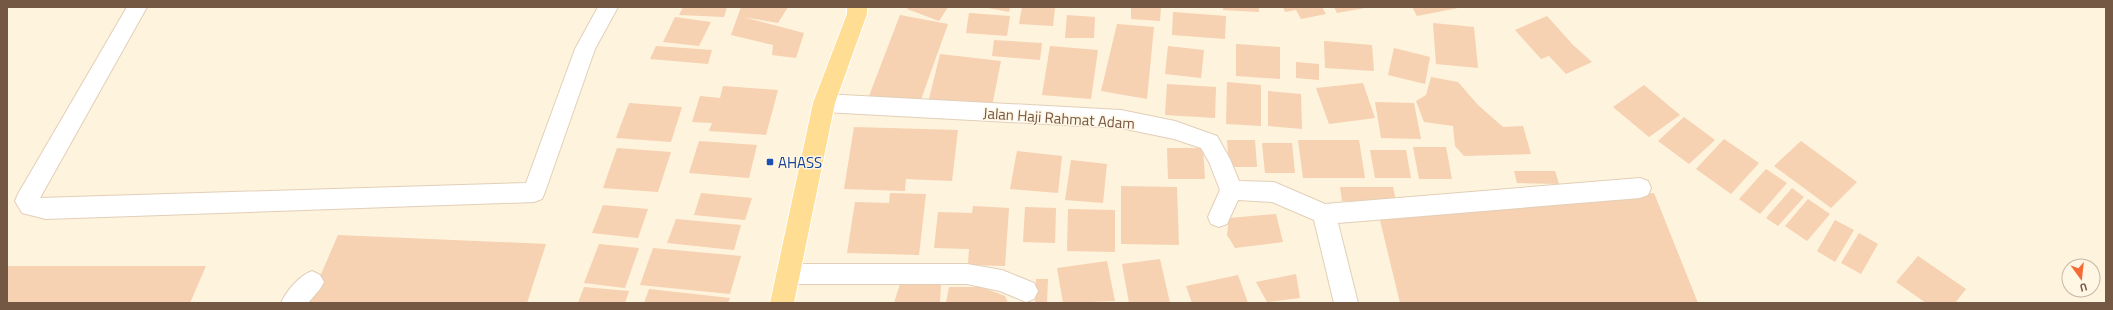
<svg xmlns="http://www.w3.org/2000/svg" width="2113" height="310" font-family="'Titillium Web',sans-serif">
	<rect width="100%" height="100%" fill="#fef3dc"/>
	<g fill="#f6d1b2">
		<polygon points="683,7 727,7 724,17 679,15"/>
		<polygon points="741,7 788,7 778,23 743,17 804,33 796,58 772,55 773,45 731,35"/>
		<polygon points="909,7 948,7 939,21 907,9"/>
		<polygon points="983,7 1010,7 1009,12"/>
		<polygon points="1022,7 1055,8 1053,26 1019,24"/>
		<polygon points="1131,7 1161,7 1160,21 1131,19"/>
		<polygon points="1223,7 1259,7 1259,12 1223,10"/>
		<polygon points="1283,7 1322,7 1326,14 1301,19 1296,10 1285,12"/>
		<polygon points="1334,7 1365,7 1365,8 1337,13"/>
		<polygon points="1412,7 1458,7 1458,8 1417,16"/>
		<polygon points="1173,12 1226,16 1225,39 1172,35"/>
		<polygon points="969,13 1010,16 1007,36 966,33"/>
		<polygon points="900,15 948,24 919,105 869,96"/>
		<polygon points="1067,15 1095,17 1094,38 1065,38"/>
		<polygon points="1547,16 1573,45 1592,62 1566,74 1549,56 1541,59 1515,30"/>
		<polygon points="675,17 711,22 699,46 663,42"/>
		<polygon points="1433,23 1474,27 1478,68 1436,64"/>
		<polygon points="1117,24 1154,27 1147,99 1101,91"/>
		<polygon points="994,40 1042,43 1040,60 992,56"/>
		<polygon points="1324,41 1372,45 1374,71 1325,68"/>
		<polygon points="1236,44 1280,47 1280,79 1236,76"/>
		<polygon points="656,46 712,50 708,64 650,59"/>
		<polygon points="1050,46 1098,50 1091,99 1042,95"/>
		<polygon points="1168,46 1204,50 1201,78 1165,74"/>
		<polygon points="1394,48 1430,57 1425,84 1388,75"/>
		<polygon points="940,54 1001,61 992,106 929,99"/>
		<polygon points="1296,62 1319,64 1319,80 1296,78"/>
		<polygon points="1431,77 1458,82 1478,105 1503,127 1523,126 1531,154 1464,156 1455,146 1453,126 1424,122 1416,101 1426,95"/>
		<polygon points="1227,82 1261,85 1261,126 1226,124"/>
		<polygon points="1363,83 1375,118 1329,124 1316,88"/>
		<polygon points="1167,84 1216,87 1215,118 1165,115"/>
		<polygon points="1644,85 1680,115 1649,137 1613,107"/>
		<polygon points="723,86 778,90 766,135 709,131 712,123 692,122 700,96 720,98"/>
		<polygon points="1268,91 1301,94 1302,129 1268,126"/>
		<polygon points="1375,102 1414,103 1421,139 1381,138"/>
		<polygon points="629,103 682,107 671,142 616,138"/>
		<polygon points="1684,117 1715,140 1689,164 1658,141"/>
		<polygon points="854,127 958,130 952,181 906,179 905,191 844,189"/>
		<polygon points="1724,139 1759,163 1731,194 1696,169"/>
		<polygon points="1227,140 1255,140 1257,167 1229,167"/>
		<polygon points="1298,140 1359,140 1365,178 1303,178"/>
		<polygon points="699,141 757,145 749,178 689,173"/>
		<polygon points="1801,141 1857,182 1831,208 1774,166"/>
		<polygon points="1262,143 1292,143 1295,173 1265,173"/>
		<polygon points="1413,147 1446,147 1452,179 1419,179"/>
		<polygon points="617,148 671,152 658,192 603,188"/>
		<polygon points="1167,148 1203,148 1205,179 1168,179"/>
		<polygon points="1370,150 1406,150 1411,178 1375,178"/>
		<polygon points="1017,151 1062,156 1058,193 1010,189"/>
		<polygon points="1071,160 1107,164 1103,203 1065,200"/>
		<polygon points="1766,169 1787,183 1760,214 1739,199"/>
		<polygon points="1514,171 1555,171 1559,184 1517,183"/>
		<polygon points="1121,186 1177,187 1179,245 1121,244"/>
		<polygon points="1340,187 1393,187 1396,201 1342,201"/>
		<polygon points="1792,188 1804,197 1778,226 1766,218"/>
		<polygon points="701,193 752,198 745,220 694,215"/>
		<polygon points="890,193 926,194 919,255 847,253 855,202 889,203"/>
		<polygon points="1654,193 1698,303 1400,303 1378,212"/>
		<polygon points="1808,199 1830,214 1807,241 1785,226"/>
		<polygon points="603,205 648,209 638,238 592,233"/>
		<polygon points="973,206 1009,208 1005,266 968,265 969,249 934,248 938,212 972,213"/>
		<polygon points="1025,207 1056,208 1055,243 1023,242"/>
		<polygon points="1068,209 1115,210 1115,252 1067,251"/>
		<polygon points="1276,214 1283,242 1235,248 1227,235 1229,218"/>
		<polygon points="676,219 741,225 734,250 667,243"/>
		<polygon points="1835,220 1854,230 1835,262 1817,251"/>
		<polygon points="1859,233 1878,244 1861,274 1841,263"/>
		<polygon points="338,235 546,244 527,303 309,302"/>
		<polygon points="599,244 639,248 625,288 584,283"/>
		<polygon points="653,248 741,256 730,294 640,285"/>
		<polygon points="1918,256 1966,289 1955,303 1926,303 1896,282"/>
		<polygon points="1160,259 1170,303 1129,303 1122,264"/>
		<polygon points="1107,261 1115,301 1063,303 1057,268"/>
		<polygon points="7,266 206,266 190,303 7,303"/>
		<polygon points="1296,274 1300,298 1267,302 1256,282"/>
		<polygon points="1238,275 1248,303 1192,303 1186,286"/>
		<polygon points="1036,279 1048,279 1047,303 1035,303"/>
		<polygon points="941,283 940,303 894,303 900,284"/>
		<polygon points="584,287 629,291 625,303 578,303"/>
		<polygon points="949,287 981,287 1005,296 1008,303 946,303"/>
		<polygon points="649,289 730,298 728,303 644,303"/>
	</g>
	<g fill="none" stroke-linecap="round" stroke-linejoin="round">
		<defs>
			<g id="minor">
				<polygon points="127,7 147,7 40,198 526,183 575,49 598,7 618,7 595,49 545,192 542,199 534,202 46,219 22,213 15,201 18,194"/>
				<polygon points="824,94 1121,110 1175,121 1217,136 1230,159 1239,181 1274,182 1325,204 1640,178 1648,181 1651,188 1648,195 1640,198 1338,223 1358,303 1334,303 1314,220 1272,202 1238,200 1227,224 1219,227 1211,224 1208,217 1220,190 1209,162 1201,148 1174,139 1121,128 824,112 816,109 813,103 816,97"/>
				<polygon points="788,264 967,264 1002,270 1034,283 1038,291 1034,299 1026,302 1000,291 967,284 788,284 780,281 776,274 780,267"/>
				<path d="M312,271l8,4 4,7 -4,7 -12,14h-27c6,-13 18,-27 31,-32z"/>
			</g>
			<polygon id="major" points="847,7 867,7 867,14 835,103 794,303 770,303 813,103 847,14"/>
		</defs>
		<use href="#minor" stroke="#e2cfb8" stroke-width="2"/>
		<use href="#major" stroke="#fff" stroke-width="2"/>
		<use href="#minor" fill="#fff" fill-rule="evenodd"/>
		<use href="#major" fill="#ffdd92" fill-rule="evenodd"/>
	</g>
	<rect fill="#1a4fb4" stroke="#fff6e4" stroke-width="1.5" x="766" y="158" width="8" height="8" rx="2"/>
	<g text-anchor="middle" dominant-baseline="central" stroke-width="3" stroke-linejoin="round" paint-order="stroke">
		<g font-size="15" fill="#755844" stroke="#fff6e4">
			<text transform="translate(1059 118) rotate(4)">Jalan Haji Rahmat Adam</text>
		</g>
		<g font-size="15" fill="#164399" stroke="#fff6e4" text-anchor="start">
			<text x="778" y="162">AHASS</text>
		</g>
	</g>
	<rect width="2113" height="310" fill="none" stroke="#755844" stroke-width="16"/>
	<g transform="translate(2081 278) rotate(165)"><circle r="19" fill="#fff6e4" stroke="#c8b7a4"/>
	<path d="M0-3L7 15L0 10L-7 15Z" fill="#f46b36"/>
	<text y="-6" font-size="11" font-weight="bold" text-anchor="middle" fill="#755844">U</text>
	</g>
</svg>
